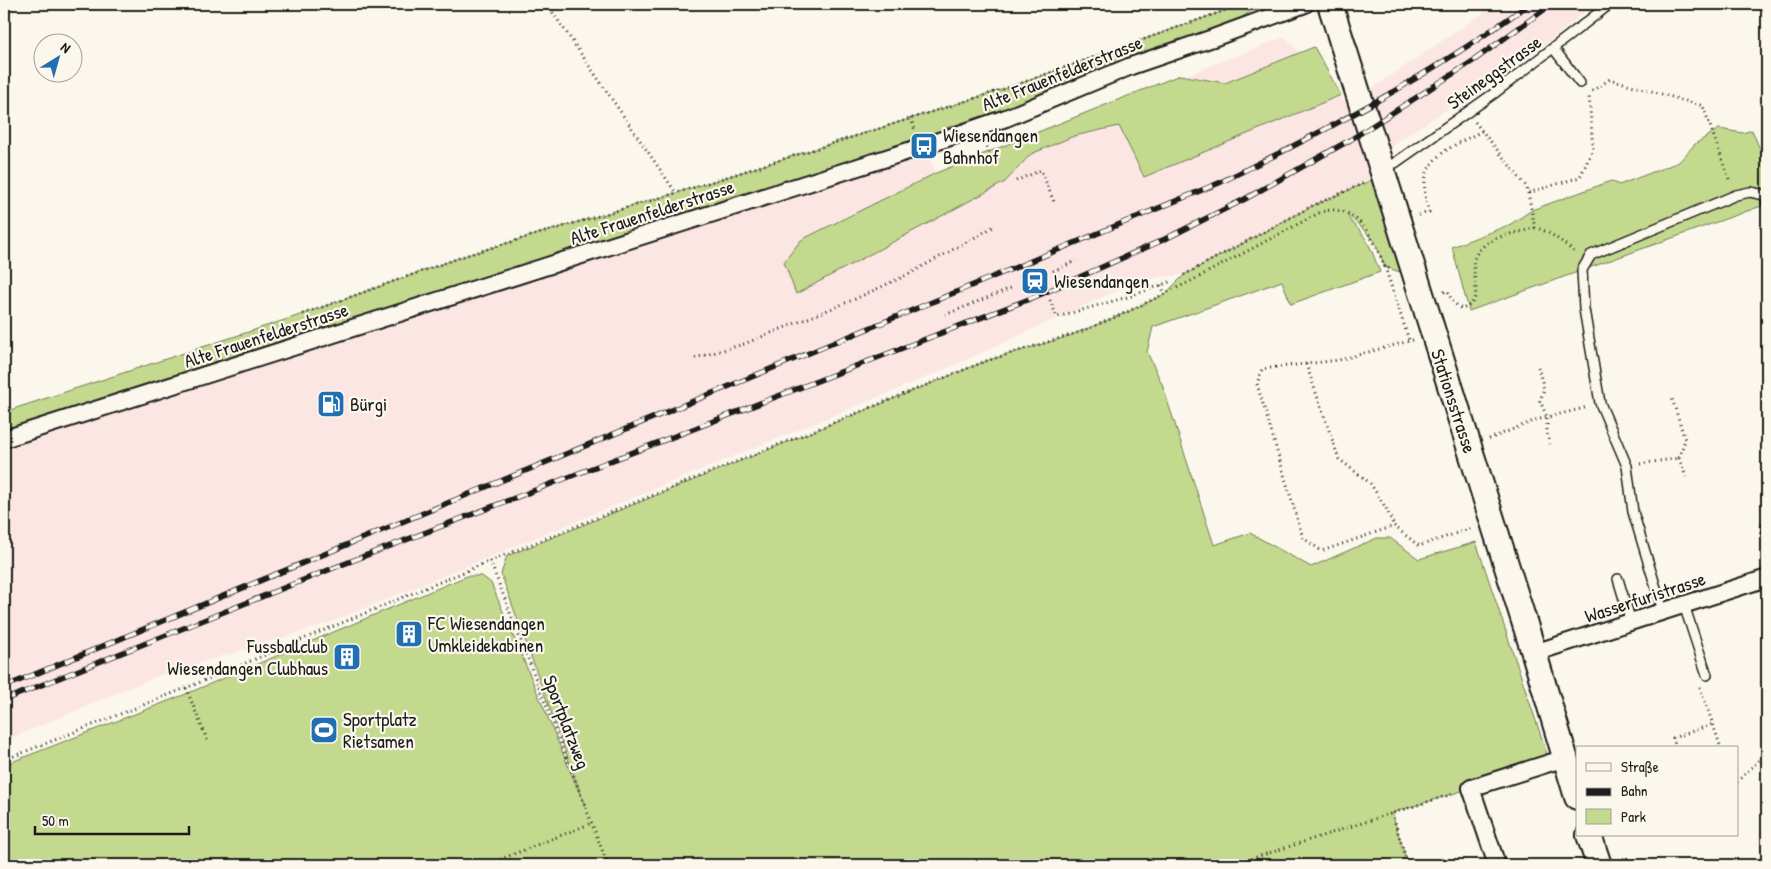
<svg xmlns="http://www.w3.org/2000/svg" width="1771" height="869" font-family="'Patrick Hand',sans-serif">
	<rect width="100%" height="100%" fill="#fbf7ec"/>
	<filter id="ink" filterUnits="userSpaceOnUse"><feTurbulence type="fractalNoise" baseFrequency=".02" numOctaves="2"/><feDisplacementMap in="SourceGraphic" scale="10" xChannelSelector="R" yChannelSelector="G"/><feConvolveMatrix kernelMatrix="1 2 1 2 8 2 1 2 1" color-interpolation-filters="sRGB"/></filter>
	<g filter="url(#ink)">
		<polygon fill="#fbe6e4" points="1497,4 1594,4 1540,49 1395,143 1369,181 1312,206 1184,275 1160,277 1129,285 937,373 326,624 158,676 4,741 4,439 924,146 936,172 1285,37 1347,105"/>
		<g fill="#c3d98e" stroke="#707a55">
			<polygon points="1243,4 1257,4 1254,9 1213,38 1006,118 4,439 4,412 303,314 467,255 676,193 1010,87"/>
			<polygon points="1314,47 1341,95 1144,177 1119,126 1074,136 1031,154 1005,182 796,294 784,262 801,240 936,173 1180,75 1225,83"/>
			<polygon points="1719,129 1743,133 1752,130 1767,166 1767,204 1469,311 1452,247 1511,224 1532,210 1611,181 1619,185 1679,162 1695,144"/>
			<path d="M1384,172l31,105 -30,-10 -11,-27 -27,-26c3,9 11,13 16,21 8,11 12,25 17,37l-89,32 -9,-23 -129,46 -6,25 15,32 52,161 36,-12 61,34 66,-29h13l29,21 57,-17 74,221 -158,50 16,52h-1404v-100l182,-71 281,-118h15l9,7 95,225 -85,-234 6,-18 479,-195 83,-25 56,-23 40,-19 19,-19 128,-69 60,-26z"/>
		</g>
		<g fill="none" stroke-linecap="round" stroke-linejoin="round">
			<defs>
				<g id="lane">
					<polyline points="1554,49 1580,83"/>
					<polyline points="1395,163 1496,92 1610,4"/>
					<polyline points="1766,527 1767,531"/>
					<polyline points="1618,579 1631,622"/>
					<polyline points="1684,605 1707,675"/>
					<polyline points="1663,611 1633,512 1627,466 1600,403 1584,309 1582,270 1591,255 1736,195 1750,192 1765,195 1767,203"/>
				</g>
				<g id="street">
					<polyline points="4,439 924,146 1006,118 1131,66 1213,38 1305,4"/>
					<polyline points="1534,653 1767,578"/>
					<polyline points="1497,865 1471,788 1565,758"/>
				</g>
				<g id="secondary">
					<polyline points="1330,4 1534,653 1577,797"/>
					<polyline points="1589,835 1599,865"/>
				</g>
			</defs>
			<use href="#lane" stroke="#1c1c1c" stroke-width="12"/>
			<use href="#street" stroke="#1c1c1c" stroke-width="20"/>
			<use href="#secondary" stroke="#1c1c1c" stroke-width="28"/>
			<g stroke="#1c1c1c" stroke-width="3" stroke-dasharray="1 4" stroke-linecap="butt">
				<polyline points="547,4 676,193"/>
				<polyline points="1592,91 1610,79 1703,106 1730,182"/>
				<polyline points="911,118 915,130"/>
				<polyline points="1475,122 1526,186 1528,193 1580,177 1593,149 1589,95"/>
				<polyline points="985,142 993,163"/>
				<polyline points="1016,181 1041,170 1054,202"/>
				<polyline points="1528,193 1535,228"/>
				<path d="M1419,215l10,-3c-16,-51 14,-61 53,-81"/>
				<polyline points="1385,267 1409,340"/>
				<polyline points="1053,271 1076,261"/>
				<polyline points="1184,275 1312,206 1364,183"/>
				<polyline points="1161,285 1165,294"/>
				<path d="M1444,292l4,-1 4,10 9,8c28,-7 6,-39 15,-54 10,-17 30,-20 47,-24 4,-1 8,-3 12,-3 12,1 30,16 39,24l3,1"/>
				<polyline points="1050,300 1057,317 1131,296 1172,281"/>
				<polyline points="303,314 467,255 676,193 1010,87 1243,4"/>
				<polyline points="945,315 1011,288"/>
				<polyline points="1413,340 1339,360 1262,369 1257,384 1303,538 1322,551 1394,526 1419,546 1472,528"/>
				<polyline points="695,358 744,344 855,299 909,274 995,226"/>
				<polyline points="1306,364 1339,459 1370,483 1386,508 1394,526"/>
				<polyline points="1538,367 1544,389 1540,401 1547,417 1547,433 1550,444"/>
				<polyline points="1489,439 1536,420 1588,407"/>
				<polyline points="1679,458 1686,477"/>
				<polyline points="1640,464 1679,458 1685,440 1672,398"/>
				<polyline points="490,561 608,865"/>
				<polyline points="1700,687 1721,748"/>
				<polyline points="186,688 208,742"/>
				<polyline points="1676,748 1673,738 1713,724"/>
				<path d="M4,760l182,-72 304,-127 496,-200 97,-30 42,-18 66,-32 130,-69c36,-11 53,28 64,55l6,2"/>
				<polyline points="1737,782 1767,752"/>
				<polyline points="1392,813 1408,865"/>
				<polyline points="486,865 592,823"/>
				<polyline points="1232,865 1455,793"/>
			</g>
			<use href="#lane" stroke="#fbf7ec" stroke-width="9"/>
			<use href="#street" stroke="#fbf7ec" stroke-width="16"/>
			<use href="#secondary" stroke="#fbf7ec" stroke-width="24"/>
			<defs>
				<g id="rail">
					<path d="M4,687l1215,-504c109,-53 212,-108 310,-179"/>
					<polyline points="4,700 336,567 1037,296 1165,239 1245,199 1350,140 1473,61 1552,4"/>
				</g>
			</defs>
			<use href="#rail" stroke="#1c1c1c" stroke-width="5.5"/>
			<use href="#rail" stroke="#fbf7ec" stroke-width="4" stroke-dasharray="11" stroke-linecap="butt"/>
		</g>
	</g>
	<defs>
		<symbol id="bus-square" viewBox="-11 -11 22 22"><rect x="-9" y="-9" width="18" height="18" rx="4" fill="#1f6fb2" stroke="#fbf7ec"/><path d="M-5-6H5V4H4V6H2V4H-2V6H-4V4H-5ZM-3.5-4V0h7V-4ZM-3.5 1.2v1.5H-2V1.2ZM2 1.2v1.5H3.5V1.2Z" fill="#fff"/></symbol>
		<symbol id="station-square" viewBox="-11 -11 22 22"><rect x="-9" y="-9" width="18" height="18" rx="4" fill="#1f6fb2" stroke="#fbf7ec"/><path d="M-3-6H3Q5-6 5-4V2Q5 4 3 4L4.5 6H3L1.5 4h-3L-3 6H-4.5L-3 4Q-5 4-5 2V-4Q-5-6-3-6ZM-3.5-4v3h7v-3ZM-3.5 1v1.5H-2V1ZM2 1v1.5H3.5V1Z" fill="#fff"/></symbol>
		<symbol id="fuel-square" viewBox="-11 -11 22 22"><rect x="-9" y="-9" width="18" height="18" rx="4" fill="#1f6fb2" stroke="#fbf7ec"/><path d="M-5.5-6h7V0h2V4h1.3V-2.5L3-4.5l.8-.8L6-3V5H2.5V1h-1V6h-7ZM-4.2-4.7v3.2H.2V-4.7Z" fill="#fff"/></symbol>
		<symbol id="building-square" viewBox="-11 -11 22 22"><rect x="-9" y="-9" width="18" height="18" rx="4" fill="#1f6fb2" stroke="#fbf7ec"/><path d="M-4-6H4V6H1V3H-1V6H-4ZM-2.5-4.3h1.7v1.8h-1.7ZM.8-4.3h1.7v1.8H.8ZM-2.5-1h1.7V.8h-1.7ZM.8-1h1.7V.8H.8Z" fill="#fff"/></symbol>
		<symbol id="stadium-square" viewBox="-11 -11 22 22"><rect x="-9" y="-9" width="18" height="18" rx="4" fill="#1f6fb2" stroke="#fbf7ec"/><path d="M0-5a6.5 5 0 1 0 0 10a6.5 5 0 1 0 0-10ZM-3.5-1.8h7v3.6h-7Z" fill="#fff"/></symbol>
	</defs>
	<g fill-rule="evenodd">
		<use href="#bus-square" x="908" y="130" width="32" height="32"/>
		<use href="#station-square" x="1019" y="265" width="32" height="32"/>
		<use href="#fuel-square" x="315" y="388" width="32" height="32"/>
		<use href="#building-square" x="393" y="618" width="32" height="32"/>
		<use href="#building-square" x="331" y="641" width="32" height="32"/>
		<use href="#stadium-square" x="308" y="714" width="32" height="32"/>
	</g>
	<g text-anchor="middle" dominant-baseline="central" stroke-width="4.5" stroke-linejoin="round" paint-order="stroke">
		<g font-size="19" fill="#1c1c1c" stroke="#fbf7ec">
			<text transform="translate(1494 72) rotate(-36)">Steineggstrasse</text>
			<text transform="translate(1062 73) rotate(-22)">Alte Frauenfelderstrasse</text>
			<text transform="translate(652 212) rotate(-18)">Alte Frauenfelderstrasse</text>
			<text transform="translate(266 335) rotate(-18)">Alte Frauenfelderstrasse</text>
			<text transform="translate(1454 401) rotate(72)">Stationsstrasse</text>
			<text transform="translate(1645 597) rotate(-18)">Wasserfuristrasse</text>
			<text transform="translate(567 722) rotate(69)">Sportplatzweg</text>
		</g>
		<g font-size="19" fill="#1c1c1c" stroke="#fbf7ec" text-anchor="start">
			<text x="943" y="135">Wiesendangen<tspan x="943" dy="22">Bahnhof</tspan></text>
			<text x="1054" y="281">Wiesendangen</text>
			<text x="350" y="404">Bürgi</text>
			<text x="428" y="623">FC Wiesendangen<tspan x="428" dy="22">Umkleidekabinen</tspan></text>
			<text x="328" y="646" text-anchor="end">Fussballclub<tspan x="328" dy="22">Wiesendangen Clubhaus</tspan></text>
			<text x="343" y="719">Sportplatz<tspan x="343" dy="22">Rietsamen</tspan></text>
		</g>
	</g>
	<rect width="1771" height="869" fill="none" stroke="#fbf7ec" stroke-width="20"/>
	<rect x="10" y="10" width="1751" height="849" fill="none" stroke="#1c1c1c" stroke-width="2" filter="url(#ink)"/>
	<rect x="1576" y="746" width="162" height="90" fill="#fbf7ec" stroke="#a29f99"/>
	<rect x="1586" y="763" width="25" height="8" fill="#fbf7ec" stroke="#a29f99"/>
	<text x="1621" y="772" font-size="15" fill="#1c1c1c">Straße</text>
	<rect x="1586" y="788" width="25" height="8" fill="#1c1c1c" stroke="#a29f99"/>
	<text x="1621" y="796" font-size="15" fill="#1c1c1c">Bahn</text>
	<rect x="1586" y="809" width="25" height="15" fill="#c3d98e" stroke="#a29f99"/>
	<text x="1621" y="822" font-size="15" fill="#1c1c1c">Park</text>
	<g transform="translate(58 58) rotate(37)"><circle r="24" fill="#fbf7ec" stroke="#a29f99"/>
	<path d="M0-4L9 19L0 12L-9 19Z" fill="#1f6fb2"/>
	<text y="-8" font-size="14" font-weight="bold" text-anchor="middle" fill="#1c1c1c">N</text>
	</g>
	<path d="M35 826v8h154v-8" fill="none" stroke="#1c1c1c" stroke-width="2.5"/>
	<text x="42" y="826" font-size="15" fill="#1c1c1c" stroke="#fbf7ec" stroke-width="4" paint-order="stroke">50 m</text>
</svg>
